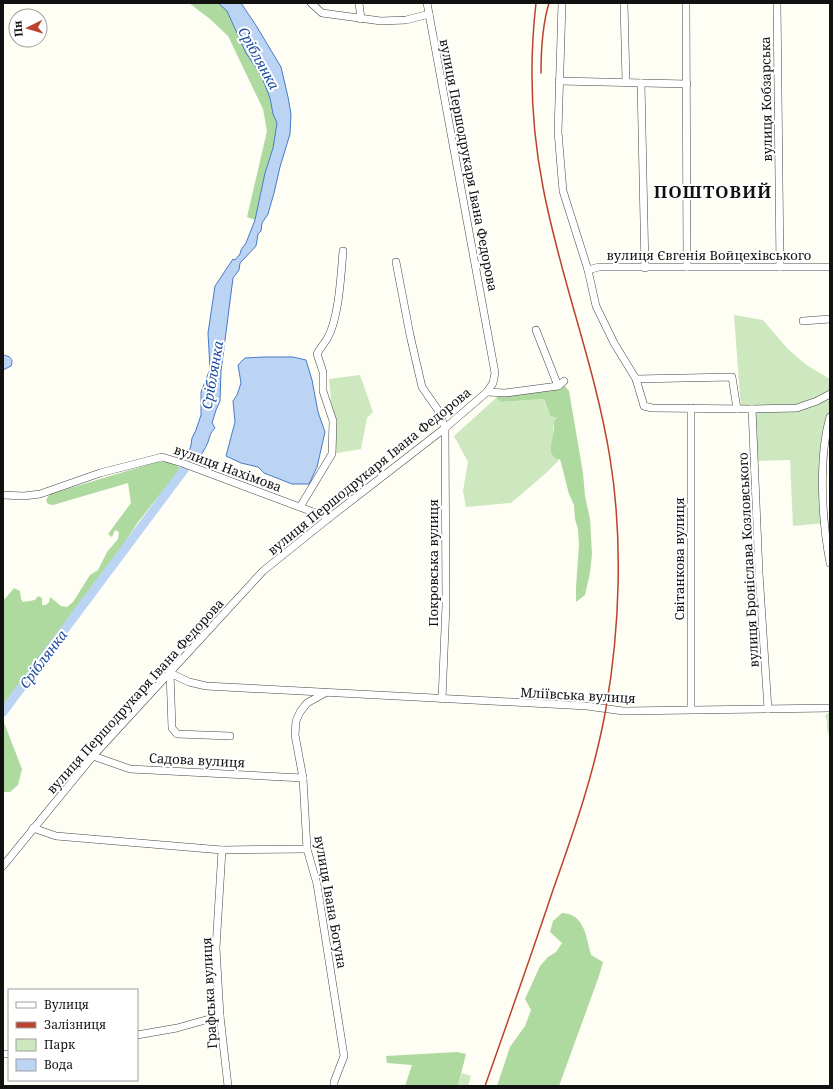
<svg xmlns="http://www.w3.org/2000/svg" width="833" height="1089" font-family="'Noto Serif',serif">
	<rect width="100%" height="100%" fill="#fefef5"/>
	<g fill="#cde8bf">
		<polygon points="734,315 763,320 787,348 805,364 828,378 830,378 830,417 823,456 825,523 793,526 790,460 754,461 752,409 741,409"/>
		<polygon points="360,375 373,412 367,418 361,449 332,454 333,421 329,379"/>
		<path d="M496,398l5,4 43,-3c0,6 5,11 6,17l7,2c-8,11 -1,29 3,41l-14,14 -35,30 -45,4 -3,-16 5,-29 -14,-26z"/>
		<path d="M830,711v26c-5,-8 -1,-14 -5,-21z"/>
		<polygon points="462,1073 471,1076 468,1086 458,1086"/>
	</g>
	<g fill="#aed99f">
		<polygon points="189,3 218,3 227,11 246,53 261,75 270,98 273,114 277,123 273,148 265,173 255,220 247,217 267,131 263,109 228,36 210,19"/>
		<path d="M558,386h7l4,5 14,82 2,23 5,23 2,35 -2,19 -5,22 -9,7v-14l3,-43 -1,-16 -3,-10 -1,-14 -5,-11 -9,-35h-4l-5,-6c-1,-10 4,-20 3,-31l3,-4 -7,-2c-1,-6 -5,-11 -6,-17l-43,3 -5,-4 9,-5z"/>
		<polygon points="157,462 169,462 181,468 138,522 113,560 65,626 53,646 3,712 3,598 5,599 14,588 20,591 21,599 23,602 35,600 38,596 42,598 42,605 46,605 49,602 50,597 61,606 67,607 73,602 90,575 98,570 107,552 118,539 119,532 115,530 112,537 108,534 131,503 128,483 53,505 48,504 46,500 50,494"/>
		<polygon points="3,720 22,769 18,785 10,792 3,792"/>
		<path d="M562,913c23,1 24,24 29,42l12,7 -4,14 -40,110h-62l13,-39 15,-21 6,-16 -6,-11 15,-33 8,-9 8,-5 6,-9 -12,-11 3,-11z"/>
		<polygon points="457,1052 466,1054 458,1086 405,1086 412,1065 387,1063 386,1056"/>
	</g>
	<g fill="#bcd4f4" stroke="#467bc7">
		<path d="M218,3h23l16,24 24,40 7,30 3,17 -1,20 -10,33 -6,26 -6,21 -6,9 -1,8 -3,3 -2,12 -16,17 -1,7 -6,8 -12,93 -1,30 -4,9 -4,13 3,5c-5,5 -5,8 -7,14 -3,8 -8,14 -12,20l-9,-3 4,-14 1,-7 4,-8 5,-15v-23l9,-23 -2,-36 7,-47 18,-27 2,1 5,-6 1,-4 5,-7 9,-23 10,-47 8,-25 4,-25 -4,-9 -3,-16 -9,-23 -15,-22 -19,-42z"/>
		<path d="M3,355c7,1 11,4 8,11l-8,4z"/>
		<polygon points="264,357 293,357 306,360 312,380 318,412 325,432 317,467 309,484 292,484 264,473 258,467 241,463 226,456 235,422 233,401 237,395 241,383 238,365 245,358"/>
	</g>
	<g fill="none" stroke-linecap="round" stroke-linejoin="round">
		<polyline stroke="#bcd4f4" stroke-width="9" points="3,712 192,459"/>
		<defs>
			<g id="minor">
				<polyline points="311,3 322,13 381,21 406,20 429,14"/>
				<polyline points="359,3 361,19"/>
				<polyline points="562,3 558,132 563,191 588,270 596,306 614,343 636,379 644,406 652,408 752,409 797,408 817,401 830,394"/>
				<polyline points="624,3 626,82"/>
				<polyline points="686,3 687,267"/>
				<polyline points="777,3 780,267"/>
				<polyline points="559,81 687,84"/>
				<polyline points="641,83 645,268"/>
				<polyline points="396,262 410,335 422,387 438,410 445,428 446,605 442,699"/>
				<polyline points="588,270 599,267 830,267"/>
				<polyline points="803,321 830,319"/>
				<polyline points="536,330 558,386"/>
				<polyline points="636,379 732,377 737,409"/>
				<polyline points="487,392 505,393 558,386 564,381"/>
				<polyline points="752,409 759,573 768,709"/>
				<path d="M830,417c-12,41 -8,105 0,146"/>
				<polyline points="3,495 24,496 40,494 100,473 162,457 182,463 329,518"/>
				<path d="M300,507l32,-53 1,-33 -10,-30v-19l-6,-18c3,-6 7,-10 10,-15 12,-20 14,-65 16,-88"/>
				<polyline points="170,673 189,682 206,686 587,706 623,711 830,708"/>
				<polyline points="170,673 172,728 177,734 230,736"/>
				<polyline points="325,693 307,703 300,712 296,721 295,735 303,778 307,849 317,884 344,1056 334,1082 334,1086"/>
				<polyline points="691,709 691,408"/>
				<polyline points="93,756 130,769 303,778"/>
				<polyline points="33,828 56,836 222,850 307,849"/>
				<polyline points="222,850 216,948 220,1016 228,1086"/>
				<polyline points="3,866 93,756 263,571 329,518 445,428 487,392 493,383 495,373 427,3"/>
				<polyline points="137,1035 177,1028 220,1016"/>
				<polyline points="3,1054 9,1054"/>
			</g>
		</defs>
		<use href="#minor" stroke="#444" stroke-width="8"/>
		<use href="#minor" stroke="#fff" stroke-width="7"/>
		<g stroke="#bb422e" stroke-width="1.5">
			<path d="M541,73c0,-24 1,-47 8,-70"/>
			<path d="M485,1086c23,-65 46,-130 68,-196 21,-59 42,-119 53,-182 14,-80 17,-170 4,-250 -15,-93 -50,-180 -67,-271 -12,-61 -14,-123 -7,-184"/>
		</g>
	</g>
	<g text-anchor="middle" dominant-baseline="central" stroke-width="4" stroke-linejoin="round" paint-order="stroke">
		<g font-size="13" fill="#111" stroke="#fff">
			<text transform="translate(766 99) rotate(-91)">вулиця Кобзарська</text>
			<text transform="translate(469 165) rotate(79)">вулиця Першодрукаря Івана Федорова</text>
			<text x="709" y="255">вулиця Євгенія Войцехівського</text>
			<text transform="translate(228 468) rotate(20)">вулиця Нахімова</text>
			<text transform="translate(369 471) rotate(-39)">вулиця Першодрукаря Івана Федорова</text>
			<text transform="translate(679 559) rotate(-90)">Світанкова вулиця</text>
			<text transform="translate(748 560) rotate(-93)">вулиця Броніслава Козловського</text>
			<text transform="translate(433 563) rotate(-90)">Покровська вулиця</text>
			<text transform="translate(578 695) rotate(3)">Мліївська вулиця</text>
			<text transform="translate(135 696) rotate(-48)">вулиця Першодрукаря Івана Федорова</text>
			<text transform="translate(197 760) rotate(3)">Садова вулиця</text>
			<text transform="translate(331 902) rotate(80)">вулиця Івана Богуна</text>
			<text transform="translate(209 993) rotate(-93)">Графська вулиця</text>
		</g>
		<g font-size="14" font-style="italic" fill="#1e4e9e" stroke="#fff">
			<text transform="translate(259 58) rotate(61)">Сріблянка</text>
			<text transform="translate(212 375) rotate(-80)">Сріблянка</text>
			<text transform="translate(43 659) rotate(-53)">Сріблянка</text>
		</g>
		<g font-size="17" font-weight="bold" letter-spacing="1" fill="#111" stroke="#fff">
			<text x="713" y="191">ПОШТОВИЙ</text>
		</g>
	</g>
	<rect width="833" height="1089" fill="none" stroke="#111111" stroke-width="8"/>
	<rect x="8" y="989" width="130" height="92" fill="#ffffff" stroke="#a0a0a0"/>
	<rect x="16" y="1002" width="20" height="6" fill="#ffffff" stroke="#a0a0a0"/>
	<text x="44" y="1009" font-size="12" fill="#111111">Вулиця</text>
	<rect x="16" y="1022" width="20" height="6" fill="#bb422e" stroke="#a0a0a0"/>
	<text x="44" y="1029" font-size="12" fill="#111111">Залізниця</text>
	<rect x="16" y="1039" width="20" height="12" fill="#cde8bf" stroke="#a0a0a0"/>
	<text x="44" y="1049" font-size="12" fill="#111111">Парк</text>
	<rect x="16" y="1059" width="20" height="12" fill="#bcd4f4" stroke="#a0a0a0"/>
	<text x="44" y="1069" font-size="12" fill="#111111">Вода</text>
	<g transform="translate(28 28) rotate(265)"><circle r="19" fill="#ffffff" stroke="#a0a0a0"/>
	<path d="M0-3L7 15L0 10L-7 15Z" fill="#bb422e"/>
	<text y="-6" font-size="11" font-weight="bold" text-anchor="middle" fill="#111111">Пн</text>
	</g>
</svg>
